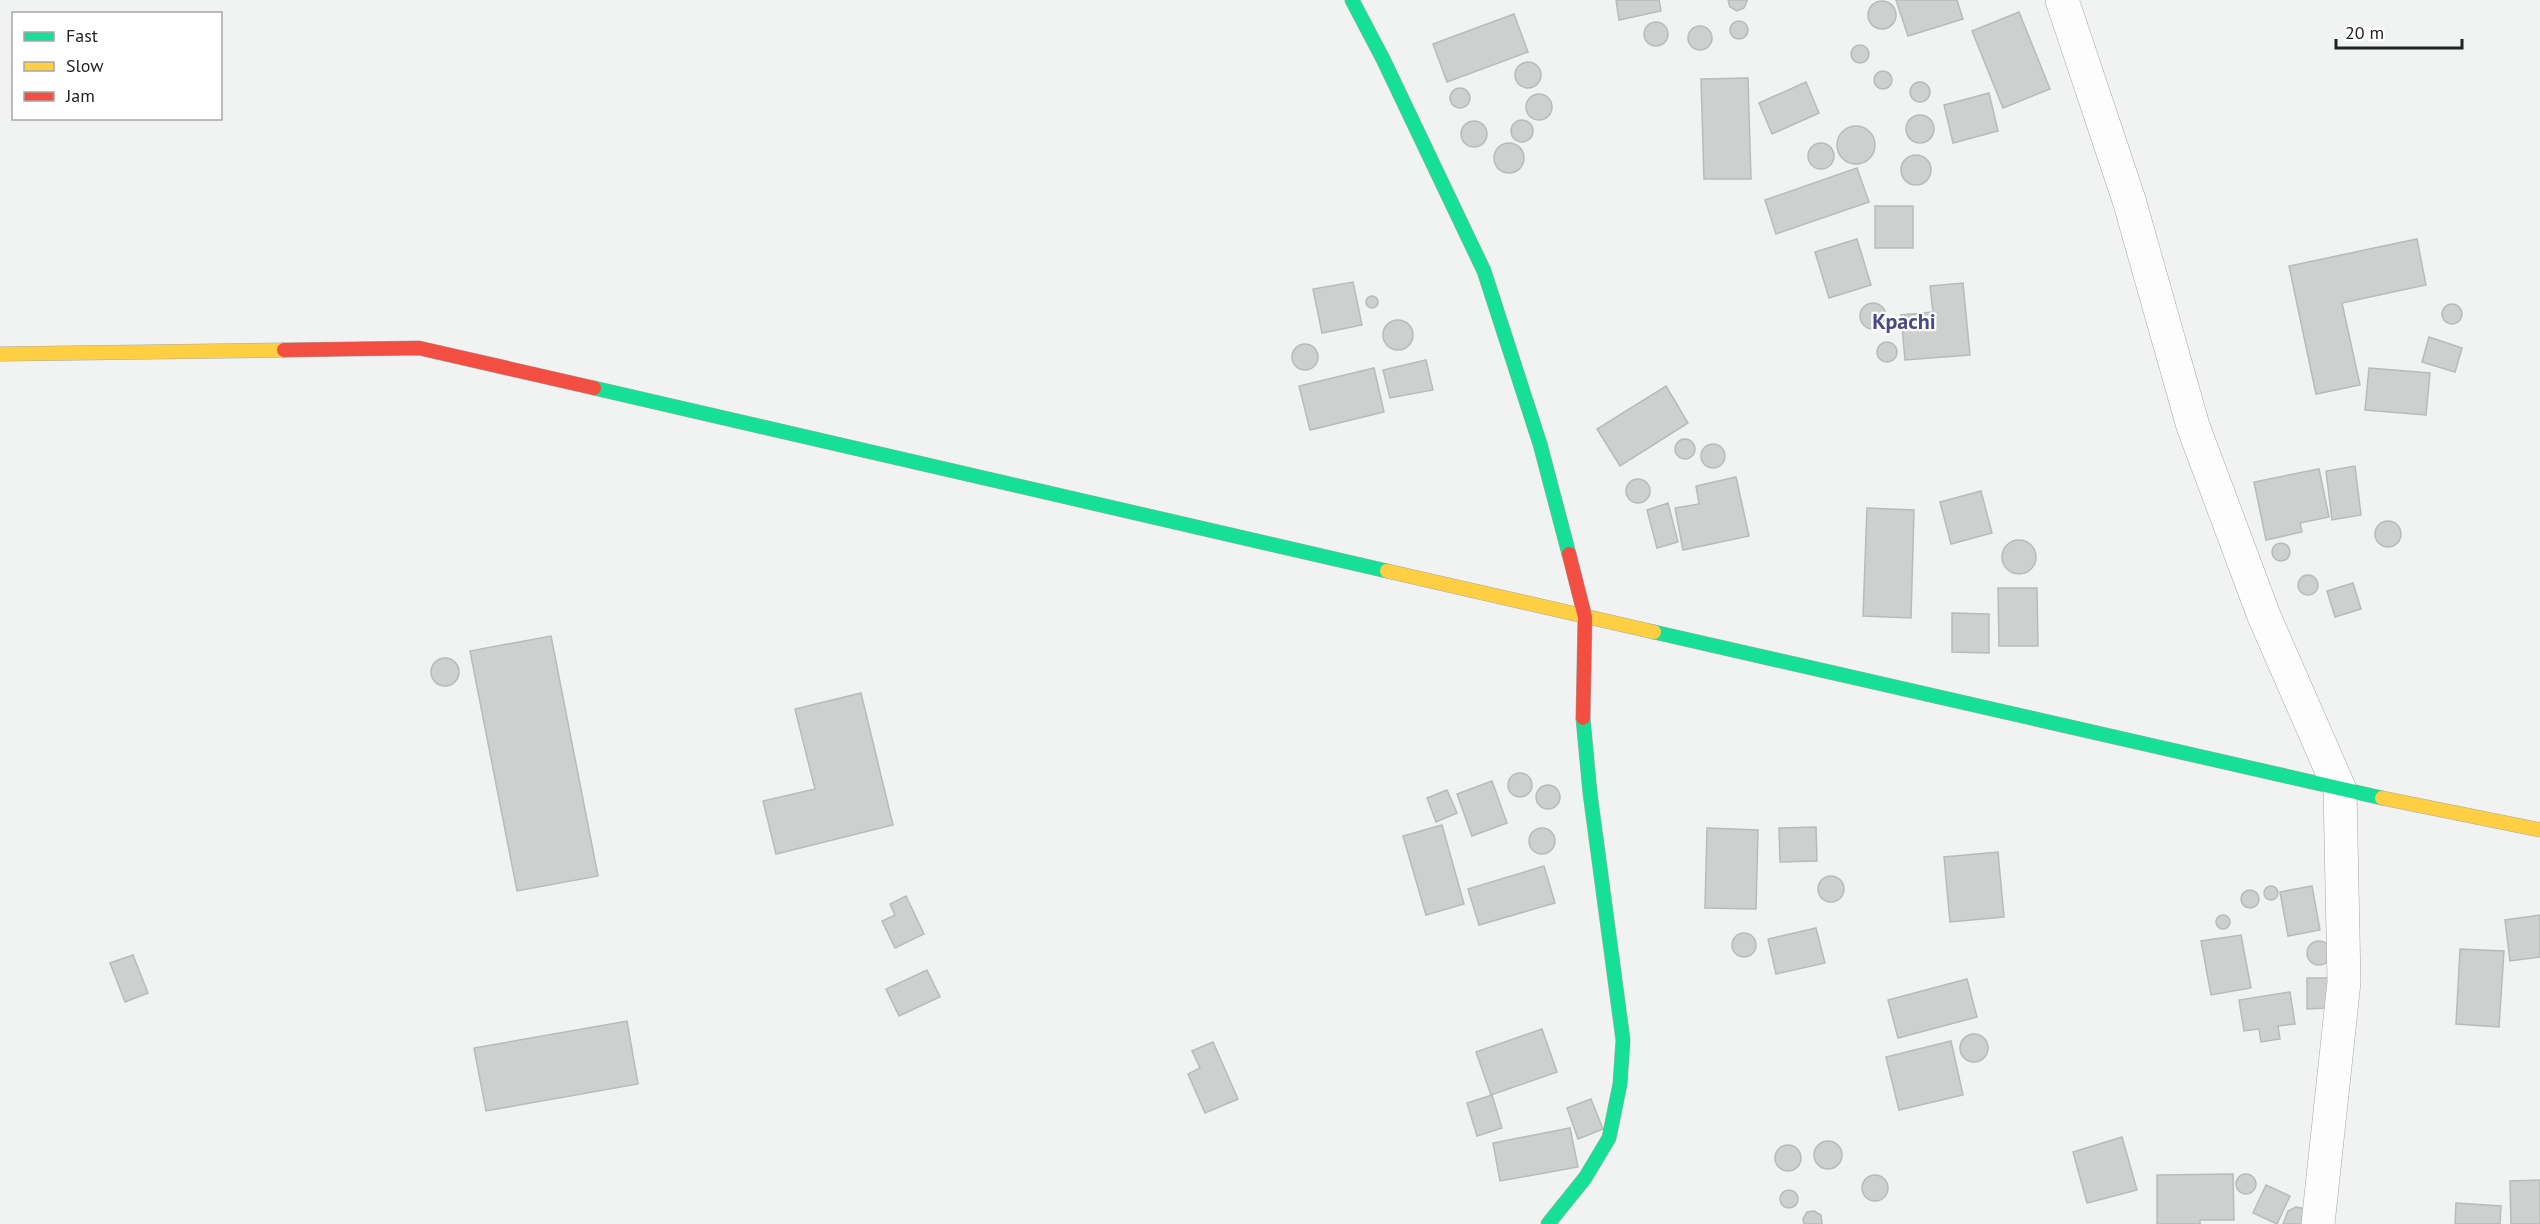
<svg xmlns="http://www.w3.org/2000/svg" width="2540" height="1224" font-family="'PT Sans',sans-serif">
	<rect width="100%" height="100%" fill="#f1f3f3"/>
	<g fill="#ced0d0" stroke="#b9bbbb" stroke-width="1.5">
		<polygon points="1616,0 1659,0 1661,11 1619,20"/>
		<polygon points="1728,0 1747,0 1747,1 1744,8 1737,11 1730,7"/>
		<polygon points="1896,0 1957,0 1963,19 1908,36"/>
		<circle cx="1882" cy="15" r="14"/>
		<polygon points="2019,12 2050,89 2003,108 1972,31"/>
		<polygon points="1514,14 1528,52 1447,82 1433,44"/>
		<circle cx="1739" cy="30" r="9"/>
		<circle cx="1656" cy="34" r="12"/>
		<circle cx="1700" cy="38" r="12"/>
		<circle cx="1860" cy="54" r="9"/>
		<circle cx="1528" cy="75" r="13"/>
		<circle cx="1883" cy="80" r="9"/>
		<polygon points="1748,78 1751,179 1704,179 1701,79"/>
		<circle cx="1920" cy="92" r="10"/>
		<polygon points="1806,82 1819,113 1772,134 1759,103"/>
		<circle cx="1460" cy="98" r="10"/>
		<polygon points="1989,93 1998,131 1953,143 1944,105"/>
		<circle cx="1539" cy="107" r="13"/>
		<circle cx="1920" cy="129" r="14"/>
		<circle cx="1522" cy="131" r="11"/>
		<circle cx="1474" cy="134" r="13"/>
		<circle cx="1856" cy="145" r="19"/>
		<circle cx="1509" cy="158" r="15"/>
		<circle cx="1821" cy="156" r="13"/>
		<circle cx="1916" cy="170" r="15"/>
		<polygon points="1857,168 1869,202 1776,234 1765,200"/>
		<rect x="1875" y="206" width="38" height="42"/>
		<polygon points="1857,239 1871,285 1829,298 1815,252"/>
		<polygon points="2417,239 2426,285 2342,303 2360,385 2316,394 2289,266"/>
		<polygon points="1353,282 1362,325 1322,333 1313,289"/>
		<polygon points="1963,283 1970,355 1905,360 1901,315 1933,312 1930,286"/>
		<circle cx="1372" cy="302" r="6"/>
		<circle cx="1873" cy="316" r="13"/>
		<circle cx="2452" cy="314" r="10"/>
		<circle cx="1398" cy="335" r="15"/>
		<polygon points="2429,337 2462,348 2455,372 2422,362"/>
		<circle cx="1887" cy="352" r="10"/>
		<circle cx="1305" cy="357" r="13"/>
		<polygon points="1426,360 1433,390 1390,398 1383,370"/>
		<polygon points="1374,368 1384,412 1310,430 1299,386"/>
		<polygon points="2369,368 2430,373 2426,415 2365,410"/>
		<polygon points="1666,386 1688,423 1620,466 1597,429"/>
		<circle cx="1685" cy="449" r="10"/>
		<circle cx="1713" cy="456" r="12"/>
		<polygon points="2355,466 2361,515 2332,520 2326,471"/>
		<polygon points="2319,469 2329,517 2300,523 2302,532 2266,540 2254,482"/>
		<polygon points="1736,477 1749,536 1683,550 1675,508 1699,504 1696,486"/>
		<circle cx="1638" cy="491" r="12"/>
		<polygon points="1981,491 1992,533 1951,544 1940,502"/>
		<polygon points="1668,503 1678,542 1657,548 1647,510"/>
		<polygon points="1867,508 1914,510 1911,618 1863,616"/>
		<circle cx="2388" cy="534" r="13"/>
		<circle cx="2019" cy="557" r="17"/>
		<circle cx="2281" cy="552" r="9"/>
		<circle cx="2308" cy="585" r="10"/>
		<polygon points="2353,583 2361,609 2335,617 2327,591"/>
		<polygon points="1998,588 2037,588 2038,646 1999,646"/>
		<polygon points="1952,613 1989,614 1989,653 1952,652"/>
		<polygon points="551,636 598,876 517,891 470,651"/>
		<circle cx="445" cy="672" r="14"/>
		<polygon points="861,693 893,825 776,854 763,801 815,789 795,709"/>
		<circle cx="1520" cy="785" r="12"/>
		<polygon points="1492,781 1507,823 1472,836 1457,794"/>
		<circle cx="1548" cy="797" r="12"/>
		<polygon points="1447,790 1457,813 1436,822 1427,798"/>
		<polygon points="1442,825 1464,904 1426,915 1403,836"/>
		<polygon points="1816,827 1817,861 1780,862 1779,828"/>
		<circle cx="1542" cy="841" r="13"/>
		<polygon points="1707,828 1758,830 1756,909 1705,908"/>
		<polygon points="1998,852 2004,917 1950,922 1944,857"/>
		<polygon points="1544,866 1555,903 1479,925 1468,889"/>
		<circle cx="1831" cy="889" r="13"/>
		<circle cx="2271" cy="893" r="7"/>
		<polygon points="2312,886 2320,930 2288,936 2280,892"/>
		<circle cx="2250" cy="899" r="9"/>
		<polygon points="906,896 924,934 895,948 882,921 895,915 890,904"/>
		<circle cx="2223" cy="922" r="7"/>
		<polygon points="2540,915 2540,957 2510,961 2505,920"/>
		<polygon points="1816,928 1825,963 1776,974 1768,939"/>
		<circle cx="1744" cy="945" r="12"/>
		<polygon points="2241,935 2251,988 2211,995 2201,941"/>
		<circle cx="2319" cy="953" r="12"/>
		<polygon points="2460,949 2504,951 2499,1027 2456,1024"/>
		<polygon points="133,955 148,993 125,1002 110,963"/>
		<polygon points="927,970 940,997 899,1016 886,989"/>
		<polygon points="2307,978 2328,978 2327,1008 2307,1009"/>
		<polygon points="1967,979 1977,1017 1898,1038 1888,1000"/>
		<polygon points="2290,992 2295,1024 2278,1026 2280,1039 2261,1042 2259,1029 2244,1031 2239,1000"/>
		<polygon points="627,1021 638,1084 486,1111 474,1048"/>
		<polygon points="1542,1029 1557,1072 1491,1095 1476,1052"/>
		<circle cx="1974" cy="1048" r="14"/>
		<polygon points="1951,1041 1963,1095 1899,1110 1886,1057"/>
		<polygon points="1213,1042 1238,1099 1205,1113 1188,1074 1200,1068 1192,1051"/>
		<polygon points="1492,1095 1502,1128 1477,1136 1467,1103"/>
		<polygon points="1591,1099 1603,1129 1578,1139 1567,1108"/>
		<polygon points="1570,1128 1578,1167 1500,1181 1493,1143"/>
		<polygon points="2122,1137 2137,1190 2087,1203 2073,1152"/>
		<circle cx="1828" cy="1155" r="14"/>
		<circle cx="1788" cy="1158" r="13"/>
		<polygon points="2233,1174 2234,1220 2200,1220 2200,1224 2157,1224 2157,1175"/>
		<circle cx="2246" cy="1184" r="10"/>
		<circle cx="1875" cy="1188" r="13"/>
		<polygon points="2540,1180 2540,1224 2511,1224 2510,1181"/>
		<polygon points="2266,1185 2290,1196 2277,1224 2253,1213"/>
		<circle cx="1789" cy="1199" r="9"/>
		<polygon points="2456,1203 2501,1206 2500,1224 2455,1224"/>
		<polygon points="2296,1207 2306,1209 2314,1224 2283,1224 2288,1211"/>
		<polygon points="1814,1211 1821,1215 1822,1224 1804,1224 1803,1219 1807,1212"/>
	</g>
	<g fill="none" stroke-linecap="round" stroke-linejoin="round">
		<defs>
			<polyline id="street" points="2062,0 2129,200 2193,426 2264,616 2340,790 2344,982 2318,1224"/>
			<g id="fast">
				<polyline points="1352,0 1383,59 1484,271 1540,444 1569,554"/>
				<polyline points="594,388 1387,571"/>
				<polyline points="1654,632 2382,798"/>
				<polyline points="1548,1224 1585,1178 1609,1138 1620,1084 1623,1040 1590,793 1583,718"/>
			</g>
			<g id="slow">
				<polyline points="0,354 284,350"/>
				<polyline points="1387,571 1654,632"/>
				<polyline points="2382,798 2540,830"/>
			</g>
			<g id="jam">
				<polyline points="284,350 419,348 594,388"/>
				<polyline points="1569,554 1585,617 1583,718"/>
			</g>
		</defs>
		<use href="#street" stroke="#a6a8a8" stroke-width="34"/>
		<use href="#fast" stroke="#a6a8a8" stroke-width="15"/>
		<use href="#slow" stroke="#a6a8a8" stroke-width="15"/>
		<use href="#jam" stroke="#a6a8a8" stroke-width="15"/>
		<use href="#street" stroke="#fdfdfd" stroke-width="33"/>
		<use href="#fast" stroke="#16e098" stroke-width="14"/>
		<use href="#slow" stroke="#ffcf43" stroke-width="14"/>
		<use href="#jam" stroke="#f24e42" stroke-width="14"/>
	</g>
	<g text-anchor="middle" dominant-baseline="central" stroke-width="4.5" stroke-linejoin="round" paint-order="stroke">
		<g font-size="22" font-weight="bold" fill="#4c4886" stroke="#fff">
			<text x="1904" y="321">Kpachi</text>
		</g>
	</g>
	<rect x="12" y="12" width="210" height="108" fill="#ffffff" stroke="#a6a7a7" stroke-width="1.5"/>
	<rect x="24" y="32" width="30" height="9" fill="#16e098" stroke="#a6a7a7" stroke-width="1.5"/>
	<text x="66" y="42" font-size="18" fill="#212222">Fast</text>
	<rect x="24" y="62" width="30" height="9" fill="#ffcf43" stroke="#a6a7a7" stroke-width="1.5"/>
	<text x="66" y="72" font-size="18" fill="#212222">Slow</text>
	<rect x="24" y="92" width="30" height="9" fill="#f24e42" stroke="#a6a7a7" stroke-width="1.5"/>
	<text x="66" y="102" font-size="18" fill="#212222">Jam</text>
	<path d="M2336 39v9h126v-9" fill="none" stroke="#212222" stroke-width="3"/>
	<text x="2345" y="39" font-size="18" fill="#212222" stroke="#ffffff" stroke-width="4.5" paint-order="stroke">20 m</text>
</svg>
